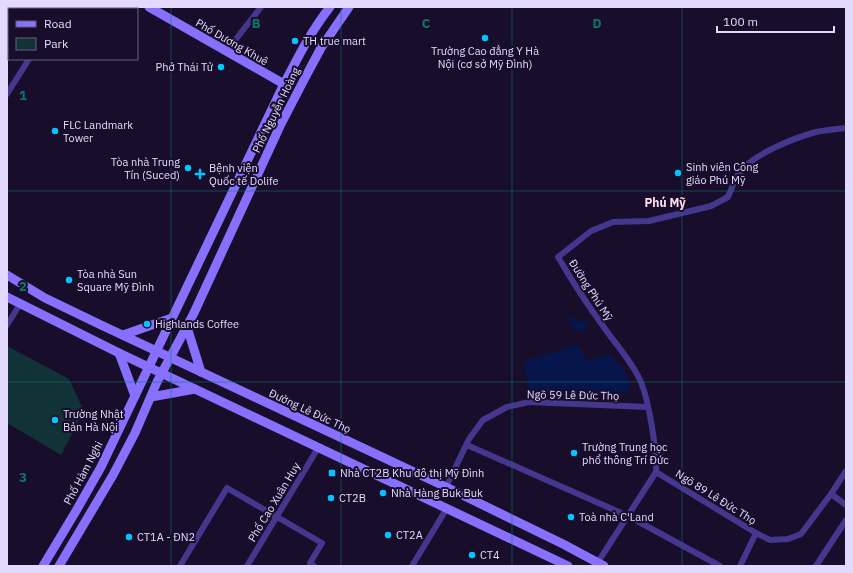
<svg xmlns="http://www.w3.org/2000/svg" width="853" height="573" font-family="'IBM Plex Sans',sans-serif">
	<rect width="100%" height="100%" fill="#180e2b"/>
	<polygon fill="#113236" points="7,346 69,379 84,411 61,455 7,423"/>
	<g fill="#06164d">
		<polygon points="574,317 580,323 586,320 588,329 577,331 572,327 569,320"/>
		<path d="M578,345l8,15 23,-5c11,9 24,21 19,37l-94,3 -5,-4 -5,-27 6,-5z"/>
	</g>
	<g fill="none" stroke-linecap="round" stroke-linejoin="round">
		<g stroke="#45368e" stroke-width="6">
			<polyline points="61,9 63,7"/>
			<polyline points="226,52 261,7"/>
			<polyline points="7,94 29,59"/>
			<polyline points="7,325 20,304"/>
			<polyline points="467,445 628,516 720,566"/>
			<polyline points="656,472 756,533 740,566"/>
			<polyline points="446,487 469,439 483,420 507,407 529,402 648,407"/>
			<polyline points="831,494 846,505"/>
			<polyline points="756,533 770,540 788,539 801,534 831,494 846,471"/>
			<path d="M598,562l58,-90c1,-22 -7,-70 -15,-90 -9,-21 -25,-37 -38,-56 -16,-22 -31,-45 -45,-69l33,-26 22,-9 36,-1 62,-15 17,-9c3,-7 6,-16 10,-22 12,-20 56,-37 78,-43 9,-2 20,-3 30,-4"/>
			<polyline points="180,566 227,488 322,543 310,563 314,566"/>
			<polyline points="247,566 318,448"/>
			<polyline points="412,566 447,508"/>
			<polyline points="816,566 846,520"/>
		</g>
		<g stroke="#8870ff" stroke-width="9">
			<polyline points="149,7 284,84"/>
			<polyline points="7,275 45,298 101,325 446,487 563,544 604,566"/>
			<polyline points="7,297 119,353 568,566"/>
			<polyline points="187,327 201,372"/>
			<polyline points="123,335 172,318"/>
			<polyline points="119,353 135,396"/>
			<polyline points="151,397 195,389"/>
			<path d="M43,566l33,-55 25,-44 183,-383c14,-27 27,-53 46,-77"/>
			<polyline points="59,566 113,475 135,433 157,382 193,315 280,126 307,74 321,48 349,7"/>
		</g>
	</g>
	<path fill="none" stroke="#0f766e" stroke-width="1" stroke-opacity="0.55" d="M171,7v559M341,7v559M512,7v559M682,7v559M7,191h839M7,382h839"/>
	<g fill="#05c3ff" stroke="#180e2b" stroke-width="1.5">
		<circle cx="485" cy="38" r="4"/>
		<circle cx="295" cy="41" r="4"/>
		<circle cx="221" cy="67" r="4"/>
		<circle cx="55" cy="131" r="4"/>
		<circle cx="188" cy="168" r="4"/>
		<circle cx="678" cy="173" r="4"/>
		<path d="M198 168h4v4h4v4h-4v4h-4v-4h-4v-4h4z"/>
		<circle cx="69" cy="280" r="4"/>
		<circle cx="147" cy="324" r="4"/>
		<circle cx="55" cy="420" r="4"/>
		<circle cx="574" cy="453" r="4"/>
		<rect x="328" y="469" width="8" height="8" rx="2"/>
		<circle cx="383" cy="493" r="4"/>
		<circle cx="331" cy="498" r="4"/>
		<circle cx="571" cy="517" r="4"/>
		<circle cx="388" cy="535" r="4"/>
		<circle cx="129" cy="537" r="4"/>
		<circle cx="472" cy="555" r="4"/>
	</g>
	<g text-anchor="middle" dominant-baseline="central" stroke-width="4" stroke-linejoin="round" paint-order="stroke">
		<g font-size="11" fill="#e3d9ff" stroke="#180e2b" text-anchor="start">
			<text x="303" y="41">TH true mart</text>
			<text x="485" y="51" text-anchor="middle">Trường Cao đẳng Y Hà<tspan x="485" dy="13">Nội (cơ sở Mỹ Đình)</tspan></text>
			<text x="213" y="67" text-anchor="end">Phở Thái Tử</text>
			<text x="63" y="125">FLC Landmark<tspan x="63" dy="13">Tower</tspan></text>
			<text x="180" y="162" text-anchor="end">Tòa nhà Trung<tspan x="180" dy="13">Tín (Suced)</tspan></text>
			<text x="686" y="167">Sinh viên Công<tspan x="686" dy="13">giáo Phú Mỹ</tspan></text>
			<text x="209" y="168">Bệnh viện<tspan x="209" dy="13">Quốc tế Dolife</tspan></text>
			<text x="77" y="274">Tòa nhà Sun<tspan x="77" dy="13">Square Mỹ Đình</tspan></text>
			<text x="155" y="324">Highlands Coffee</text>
			<text x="63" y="414">Trường Nhật<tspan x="63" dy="13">Bản Hà Nội</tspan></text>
			<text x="582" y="447">Trường Trung học<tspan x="582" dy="13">phổ thông Trí Đức</tspan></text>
			<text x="340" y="473">Nhà CT2B Khu đô thị Mỹ Đình</text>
			<text x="391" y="493">Nhà Hàng Buk Buk</text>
			<text x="339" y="498">CT2B</text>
			<text x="579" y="517">Toà nhà C'Land</text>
			<text x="396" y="535">CT2A</text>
			<text x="137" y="537">CT1A - ĐN2</text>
			<text x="480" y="555">CT4</text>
		</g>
		<g font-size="11" fill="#e3d9ff" stroke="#180e2b">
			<text transform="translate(232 42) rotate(30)">Phố Dương Khuê</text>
			<text transform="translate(276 110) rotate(-64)">Phố Nguyễn Hoàng</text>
			<text transform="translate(591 290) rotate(57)">Đường Phú Mỹ</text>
			<text transform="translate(573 395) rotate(1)">Ngõ 59 Lê Đức Thọ</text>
			<text transform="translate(310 411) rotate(25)">Đường Lê Đức Thọ</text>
			<text transform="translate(83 473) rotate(-62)">Phố Hàm Nghi</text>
			<text transform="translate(716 497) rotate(32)">Ngõ 89 Lê Đức Thọ</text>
			<text transform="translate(274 502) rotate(-59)">Phố Cao Xuân Huy</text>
		</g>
		<g font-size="12" font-weight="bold" fill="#ffdbed" stroke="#180e2b">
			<text x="665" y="202">Phú Mỹ</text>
		</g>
	</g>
	<g font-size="13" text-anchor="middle" font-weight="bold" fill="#0f766e" stroke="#180e2b" stroke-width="4" stroke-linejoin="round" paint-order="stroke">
		<text x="256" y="28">B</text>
		<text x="426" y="28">C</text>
		<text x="597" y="28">D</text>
		<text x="23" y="100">1</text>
		<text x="23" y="291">2</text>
		<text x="23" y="482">3</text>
	</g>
	<rect width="853" height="573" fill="none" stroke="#e3d9ff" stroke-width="16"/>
	<rect x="8" y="8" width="130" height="52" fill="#180e2b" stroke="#695f80"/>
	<rect x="16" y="21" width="20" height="6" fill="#8870ff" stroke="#695f80"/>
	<text x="44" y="28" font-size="12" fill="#e3d9ff">Road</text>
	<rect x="16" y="38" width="20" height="12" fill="#113236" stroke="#695f80"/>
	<text x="44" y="48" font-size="12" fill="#e3d9ff">Park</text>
	<path d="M717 26v6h117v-6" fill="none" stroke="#e3d9ff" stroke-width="2"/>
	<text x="723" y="26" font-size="12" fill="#e3d9ff" stroke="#180e2b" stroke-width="3" paint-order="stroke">100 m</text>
</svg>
